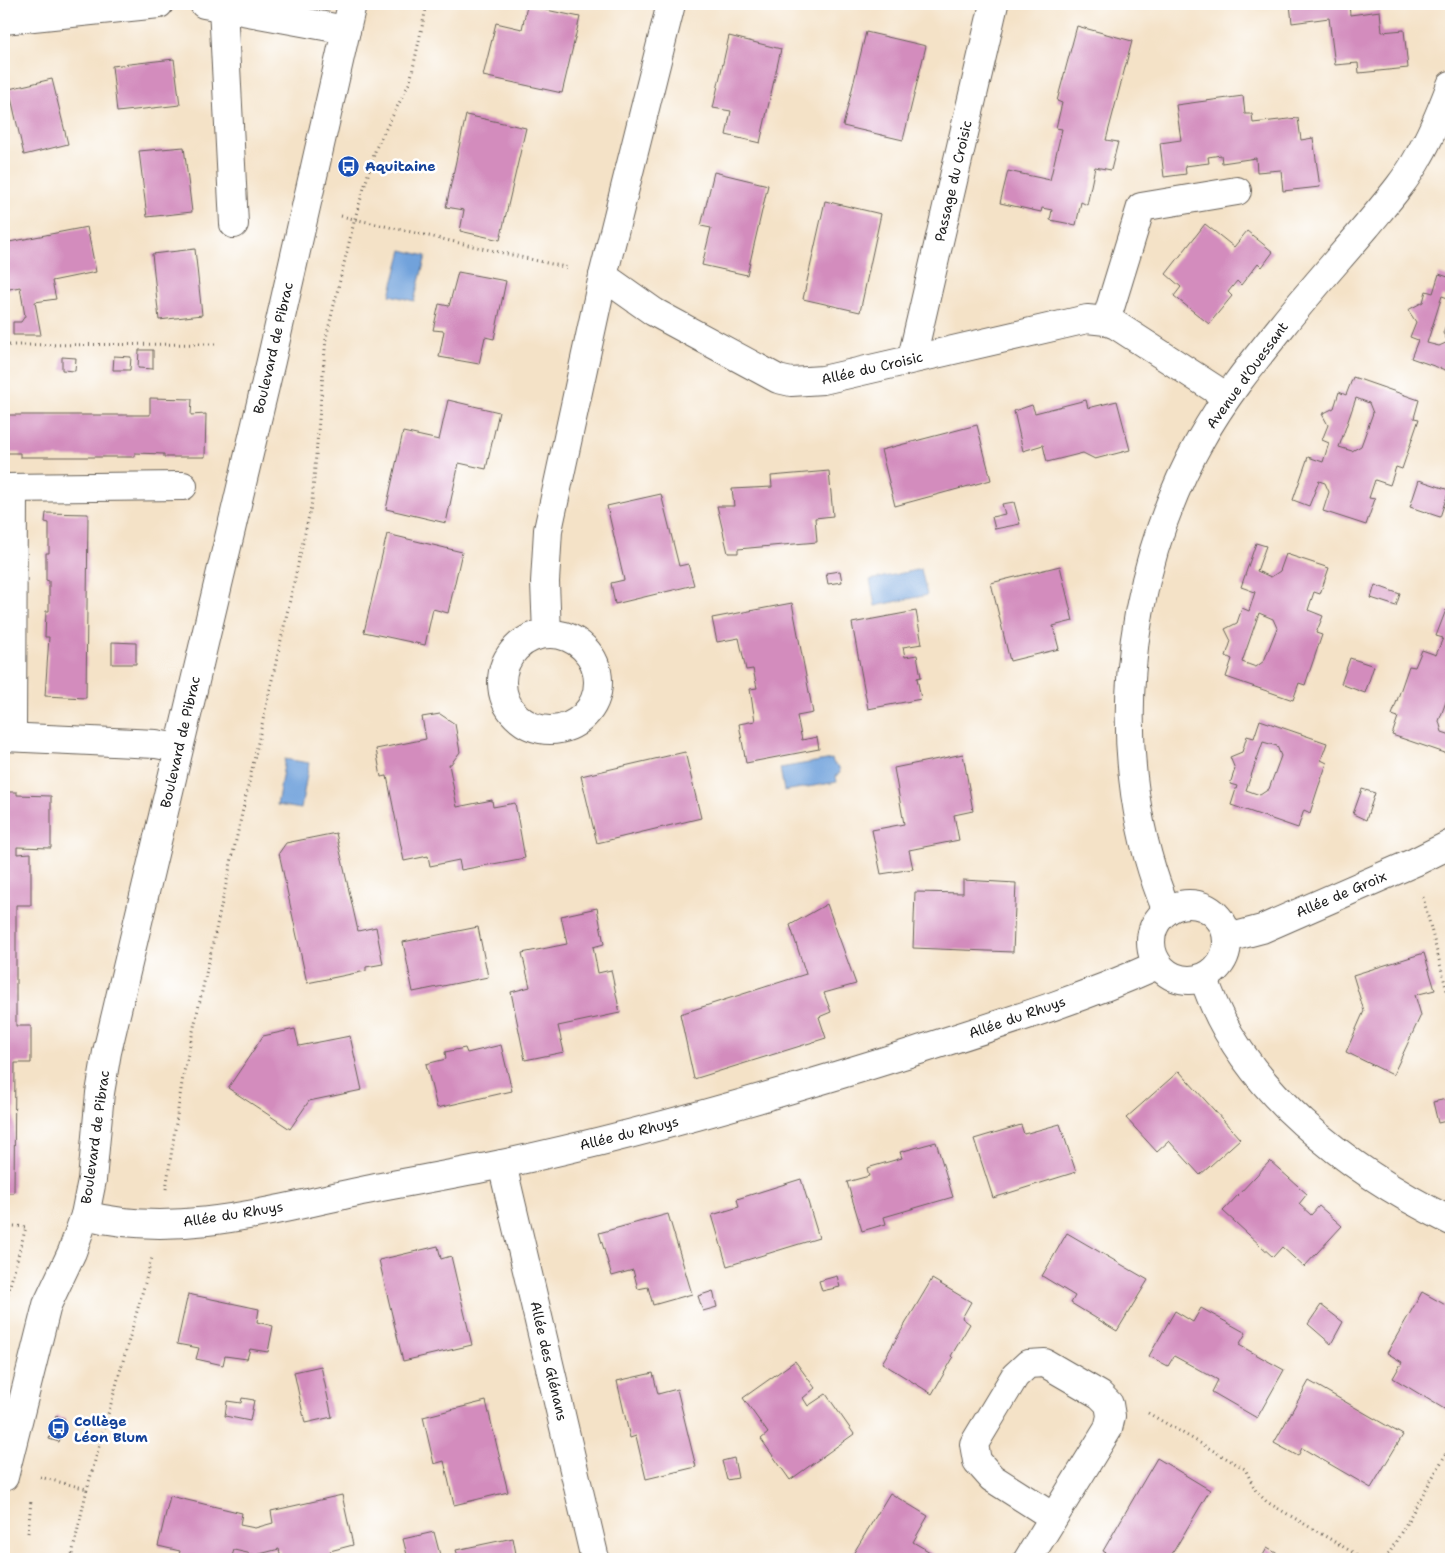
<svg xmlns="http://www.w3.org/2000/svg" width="1455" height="1563" font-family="'Shantell Sans',sans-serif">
	<rect width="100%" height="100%" fill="#fff"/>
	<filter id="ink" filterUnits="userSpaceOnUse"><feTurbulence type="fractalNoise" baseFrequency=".02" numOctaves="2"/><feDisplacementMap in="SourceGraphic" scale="10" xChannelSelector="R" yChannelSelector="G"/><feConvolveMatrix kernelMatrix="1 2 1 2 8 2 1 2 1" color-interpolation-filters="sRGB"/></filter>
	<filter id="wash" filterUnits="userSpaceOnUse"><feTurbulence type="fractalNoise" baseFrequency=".0096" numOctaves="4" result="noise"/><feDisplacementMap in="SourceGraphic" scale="20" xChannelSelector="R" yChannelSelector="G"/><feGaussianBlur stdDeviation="1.12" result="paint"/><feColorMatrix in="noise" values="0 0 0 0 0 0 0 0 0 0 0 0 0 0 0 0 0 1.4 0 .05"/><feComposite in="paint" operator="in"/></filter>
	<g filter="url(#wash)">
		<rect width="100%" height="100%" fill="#f4e2c7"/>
		<g fill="#71a2db" stroke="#465f7c">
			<polygon points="402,250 426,256 414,301 390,295"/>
			<polygon points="921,569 927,595 875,606 870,580"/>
			<polygon points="285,759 309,763 301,809 277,805"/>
			<polygon points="832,759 834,764 839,767 840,773 836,776 837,782 784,791 780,768"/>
		</g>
		<g id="blocks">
			<g fill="#d38cbd" fill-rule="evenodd">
				<polygon points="1290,4 1349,4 1350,15 1380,11 1382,32 1404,30 1408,68 1359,73 1358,63 1335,65 1329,18 1292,23"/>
				<polygon points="527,6 580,17 562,93 483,76 496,23 522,29"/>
				<polygon points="1077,26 1132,41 1106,140 1118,142 1111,170 1095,167 1087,205 1081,202 1076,225 1050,220 1052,210 1042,208 1041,212 1000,203 1008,171 1050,180 1062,129 1056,128 1062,103 1057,101"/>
				<polygon points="866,32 926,46 903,140 843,126"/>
				<polygon points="729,36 781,49 760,143 726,135 731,111 713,108"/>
				<polygon points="174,59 180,105 117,112 112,66"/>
				<polygon points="52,79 68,144 24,155 9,89"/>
				<polygon points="1243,96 1245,114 1252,114 1253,123 1298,118 1301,140 1313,138 1320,187 1283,191 1281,170 1257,172 1256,158 1222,163 1221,155 1208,157 1209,163 1185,166 1186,174 1164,177 1160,143 1181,140 1176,105"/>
				<polygon points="466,115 526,128 500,240 460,231 464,210 446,207"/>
				<polygon points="184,147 192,212 147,217 139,151"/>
				<polygon points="714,172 768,185 747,275 702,265 711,228 701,226"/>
				<polygon points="825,201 881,214 860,312 803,299"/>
				<polygon points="1205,224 1234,247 1247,231 1273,252 1262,267 1258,263 1241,285 1237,281 1228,292 1232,296 1209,324 1174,296 1181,287 1166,274"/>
				<polygon points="87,227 96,272 52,281 56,299 35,302 41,335 13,335 13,322 21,322 25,316 20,287 4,290 4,243"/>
				<polygon points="195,249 202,315 159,320 152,254"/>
				<polygon points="458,272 506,281 494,339 485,337 479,364 439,357 444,331 433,330 439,304 449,306"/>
				<polygon points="1439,274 1451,278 1451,299 1442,296 1427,343 1439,346 1448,342 1443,333 1451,311 1451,372 1411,358 1418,340 1410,337 1416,322 1408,310 1423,302 1426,291 1433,293"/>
				<polygon points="139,350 153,350 153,369 138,368"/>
				<polygon points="114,356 131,357 130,370 113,370"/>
				<polygon points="62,357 76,358 75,371 62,370"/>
				<path d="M1353,377l66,23 -5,18 5,1 -17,50 -6,-2 -6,18 -15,-5 -6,18 6,1 -9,26 -43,-14 6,-19 -4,-9 -6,-2 -10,25 -16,-6 15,-43 15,5 6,-19 -7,-3 6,-15 -6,-11 12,-6 5,-16 7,3zM1356,398l13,5 4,10 -12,33 -9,5 -13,-4z"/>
				<polygon points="150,398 192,399 191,415 206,414 205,457 164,457 164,454 135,453 135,457 20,457 20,453 4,453 4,415 150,415"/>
				<polygon points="448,400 499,412 486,469 459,463 446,523 386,509 403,432 439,440"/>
				<polygon points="1086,400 1088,408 1117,401 1130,450 1095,459 1083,453 1047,462 1043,445 1023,451 1014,411 1032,405 1035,413"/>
				<polygon points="977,425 991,480 895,506 881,450"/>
				<polygon points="829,471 833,516 815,518 817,542 738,549 738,553 728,553 717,506 734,506 732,489 772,487 771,476"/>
				<polygon points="1419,480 1449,490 1440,517 1410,507"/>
				<polygon points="661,494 679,566 688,564 694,585 615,604 611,583 624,580 607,506"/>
				<polygon points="1014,502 1020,524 995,529 992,517 1005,514 1002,504"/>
				<polygon points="46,513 88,514 86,698 45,696 49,637 45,637 46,611 49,611 49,581 46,580 46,553 49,553 49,523 45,522"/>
				<polygon points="387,534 462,552 448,613 433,609 425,645 364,632"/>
				<path d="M1256,543l10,3 -9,25 14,6 9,-6 6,-17 43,14 -9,26 -6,-2 -6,18 15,6 -7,17 6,2 -17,50 -6,-2 -6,17 -67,-23 6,-18 -6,-3 5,-15 -6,-12 12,-6 5,-15 7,3 6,-19 -14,-5zM1259,613l14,6 4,9 -13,33 -8,6 -14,-5z"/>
				<polygon points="1060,566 1073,621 1053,626 1059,649 1010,661 991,583"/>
				<polygon points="840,571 842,582 828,584 826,573"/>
				<polygon points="1375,585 1400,594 1396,606 1371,598"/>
				<polygon points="792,603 813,713 797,716 802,740 817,737 819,749 746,763 739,724 755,721 750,689 757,688 753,669 746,670 739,638 717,642 712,618"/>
				<polygon points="1446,610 1451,612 1451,688 1439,721 1442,732 1451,735 1451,755 1392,735 1398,717 1392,715 1409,666 1415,667 1422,650 1436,655 1443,638 1436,636"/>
				<polygon points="916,611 922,644 903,647 905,657 917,655 921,677 917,678 921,699 868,709 852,623"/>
				<polygon points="112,642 136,643 136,664 112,664"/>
				<polygon points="1350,658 1374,666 1365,693 1341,684"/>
				<polygon points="440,714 455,724 460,752 451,764 449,764 457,807 492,800 493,807 515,803 525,858 461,870 459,860 430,866 428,856 404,861 387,776 381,777 376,749 426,739 422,717"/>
				<path d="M1260,720l67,23 -6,17 6,3 -9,25 -8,25 -6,-3 -6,18 -67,-23 6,-19 -7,-2 5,-15 -5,-12 12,-5 5,-16 7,2zM1263,742l14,4 4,10 -12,33 -9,6 -14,-5z"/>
				<polygon points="685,752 701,818 597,843 581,776"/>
				<polygon points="963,754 973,811 954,815 959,840 909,850 913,869 881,874 872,830 904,824 894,768"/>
				<polygon points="1362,789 1375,793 1366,820 1353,814"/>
				<polygon points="4,792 17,792 17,795 51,796 51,848 17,847 17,854 31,853 31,905 16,905 16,1026 31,1026 31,1063 15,1063 14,1193 4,1193"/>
				<polygon points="336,833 358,931 376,927 383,964 366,967 366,971 307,983 279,853 286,843"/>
				<polygon points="963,880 1016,883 1013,952 913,948 915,892 963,893"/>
				<polygon points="827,904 856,984 824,993 831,1012 819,1017 826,1038 694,1079 680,1014 806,974 790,925"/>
				<polygon points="597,908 604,944 593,947 598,973 611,970 620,1013 558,1026 564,1052 525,1060 511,992 530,987 522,953 567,944 561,916"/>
				<polygon points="478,927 488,977 413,992 403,942"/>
				<polygon points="1424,953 1435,990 1415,995 1421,1015 1393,1075 1346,1052 1364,1011 1353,975"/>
				<polygon points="295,1029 299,1046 350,1036 362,1090 309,1101 290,1129 228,1088 263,1036"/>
				<polygon points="501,1045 512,1091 437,1108 426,1064 446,1059 445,1052 465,1048 467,1053"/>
				<polygon points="1179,1071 1240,1139 1200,1175 1169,1141 1157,1152 1126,1118"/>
				<polygon points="1451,1098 1451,1120 1438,1123 1433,1102"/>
				<polygon points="1060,1124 1076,1172 993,1198 974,1139 1021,1125 1024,1134"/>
				<polygon points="936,1142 953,1197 884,1217 886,1224 862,1231 847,1182 869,1176 867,1168 902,1158 900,1152"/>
				<polygon points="1270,1161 1307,1194 1299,1204 1311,1215 1319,1206 1342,1226 1304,1267 1282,1247 1273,1257 1223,1211"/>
				<polygon points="801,1179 819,1238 727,1266 712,1215 739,1207 737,1199"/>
				<polygon points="668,1214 692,1294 653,1305 648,1287 638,1289 633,1270 612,1276 599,1233"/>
				<polygon points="1067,1233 1148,1280 1117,1331 1071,1303 1075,1296 1042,1276"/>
				<polygon points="438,1246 441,1259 451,1256 472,1345 403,1361 379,1260"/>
				<polygon points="837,1276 840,1287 822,1291 819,1281"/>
				<polygon points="932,1279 971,1302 962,1318 970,1324 951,1356 953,1358 932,1394 882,1363"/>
				<polygon points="713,1291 717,1307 703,1311 698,1296"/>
				<polygon points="1422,1292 1451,1308 1451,1413 1393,1378 1402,1362 1387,1353"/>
				<polygon points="188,1294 259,1309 257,1322 273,1326 268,1352 250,1349 247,1359 225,1356 223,1365 196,1359 199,1348 177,1344"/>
				<polygon points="1321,1305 1343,1322 1331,1344 1308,1324"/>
				<polygon points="1201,1308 1246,1333 1239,1345 1284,1370 1257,1418 1212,1392 1218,1380 1174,1356 1168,1366 1149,1356 1175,1311 1193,1322"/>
				<polygon points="795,1361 815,1388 803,1398 808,1406 826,1394 854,1434 790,1480 761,1439 768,1433 743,1398"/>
				<polygon points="321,1366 332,1417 305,1423 294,1372"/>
				<polygon points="653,1373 658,1394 677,1389 696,1467 646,1479 636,1436 630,1438 617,1381"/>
				<polygon points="1309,1381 1403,1435 1371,1488 1302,1448 1298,1456 1274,1443"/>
				<polygon points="242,1398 254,1400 250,1421 225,1416 227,1401 241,1403"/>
				<polygon points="486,1401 508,1492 454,1505 444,1461 434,1464 423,1417"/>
				<polygon points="56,1416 65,1419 59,1442 49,1439"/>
				<polygon points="734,1458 738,1478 727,1480 722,1461"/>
				<polygon points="1157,1458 1210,1490 1169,1559 1116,1559 1103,1551"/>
				<polygon points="890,1493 928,1516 913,1542 942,1559 850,1559"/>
				<polygon points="342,1495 353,1545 330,1551 333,1559 304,1559 304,1556 281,1559 279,1549 256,1555 234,1550 231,1559 208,1557 178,1559 180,1551 158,1546 170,1496 242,1513 240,1525 255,1528 273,1523 271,1511"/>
				<polygon points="434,1532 440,1555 421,1559 408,1559 403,1539"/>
				<polygon points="513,1538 517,1559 459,1559 456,1550"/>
				<polygon points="1267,1548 1287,1559 1261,1559"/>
			</g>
		</g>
	</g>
	<g filter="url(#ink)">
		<use href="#blocks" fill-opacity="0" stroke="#686158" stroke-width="1"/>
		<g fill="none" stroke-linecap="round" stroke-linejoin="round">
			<defs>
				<g id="minor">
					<polyline points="204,4 346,30"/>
					<polyline points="671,4 603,276 654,312 778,379 791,382 823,380 1087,319 1106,321 1116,325 1227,397"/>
					<polyline points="223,7 234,224"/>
					<polyline points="4,20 159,4"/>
					<polyline points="1106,321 1141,207 1237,191"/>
					<polyline points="912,358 994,4"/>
					<polyline points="4,488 183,486"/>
					<polyline points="547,634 545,582 548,530 603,276"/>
					<circle cx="550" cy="682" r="48"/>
					<polyline points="4,737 156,744 178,748"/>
					<polyline points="12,737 13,488"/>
					<circle cx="1189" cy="942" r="38"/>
					<path d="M1167,911c-62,-147 -44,-334 34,-472 22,-40 52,-77 81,-113 27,-34 56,-66 84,-99 18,-22 39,-45 53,-71 13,-22 23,-47 32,-71"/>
					<polyline points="1228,938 1262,929 1415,862 1451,844"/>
					<path d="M1204,978c35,111 147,194 247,243"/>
					<polyline points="502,1164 595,1559"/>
					<path d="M85,1215c95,25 197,-8 291,-27 42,-8 84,-15 126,-24 140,-30 278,-70 414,-113 81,-26 164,-51 241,-86"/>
					<polyline points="4,1477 47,1305 72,1252 85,1215 92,1180 100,1093 107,1052 271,361 352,4"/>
					<polyline points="1028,1559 1108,1429 1111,1416 1109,1404 1100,1395 1045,1363 1028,1364 1015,1376 974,1444 977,1461 992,1478 1053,1517"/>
				</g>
			</defs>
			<use href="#minor" stroke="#686158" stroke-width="30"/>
			<g stroke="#686158" stroke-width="3" stroke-dasharray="1 4" stroke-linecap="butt">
				<polyline points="341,216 569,268"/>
				<polyline points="4,345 217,344"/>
				<polyline points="1423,897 1451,1007"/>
				<polyline points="166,1189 183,1076 312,502 326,338 355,218 376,148 410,82 427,4"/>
				<polyline points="4,1225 26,1227 4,1307"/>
				<polyline points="1148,1413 1245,1469 1256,1491 1267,1502 1364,1559"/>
				<polyline points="40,1477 87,1489"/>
				<polyline points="28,1533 31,1501"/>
				<polyline points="71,1559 87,1489 152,1258"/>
				<polyline points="1386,1559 1451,1445"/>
			</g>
			<use href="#minor" stroke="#fff" stroke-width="28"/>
		</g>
	</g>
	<defs>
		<symbol id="bus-disc" viewBox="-11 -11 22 22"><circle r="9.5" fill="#1a4fb4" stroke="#fff"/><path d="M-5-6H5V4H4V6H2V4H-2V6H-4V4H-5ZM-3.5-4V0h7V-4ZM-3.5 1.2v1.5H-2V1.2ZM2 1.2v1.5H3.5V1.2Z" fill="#fff"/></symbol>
	</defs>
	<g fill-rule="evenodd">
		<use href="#bus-disc" x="336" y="154" width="25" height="25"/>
		<use href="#bus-disc" x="46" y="1416" width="25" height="25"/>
	</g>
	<g text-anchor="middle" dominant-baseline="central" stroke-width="5" stroke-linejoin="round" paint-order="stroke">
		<g font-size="14" font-weight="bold" fill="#164399" stroke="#fff" text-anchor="start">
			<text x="365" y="166">Aquitaine</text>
			<text x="74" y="1421">Collège<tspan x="74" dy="16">Léon Blum</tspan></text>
		</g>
		<g font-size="14" fill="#1c1c1c" stroke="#fff">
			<text transform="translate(953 181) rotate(-77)">Passage du Croisic</text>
			<text transform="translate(273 348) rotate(-77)">Boulevard de Pibrac</text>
			<text transform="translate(872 368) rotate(-13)">Allée du Croisic</text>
			<text transform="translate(1247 375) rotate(-54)">Avenue d'Ouessant</text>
			<text transform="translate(180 742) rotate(-77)">Boulevard de Pibrac</text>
			<text transform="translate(1341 894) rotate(-23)">Allée de Groix</text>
			<text transform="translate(1017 1017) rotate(-19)">Allée du Rhuys</text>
			<text transform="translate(629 1133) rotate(-14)">Allée du Rhuys</text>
			<text transform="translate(95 1137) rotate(-82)">Boulevard de Pibrac</text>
			<text transform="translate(233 1214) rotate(-9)">Allée du Rhuys</text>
			<text transform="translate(549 1361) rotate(77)">Allée des Glénans</text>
		</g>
	</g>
	<rect width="1455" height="1563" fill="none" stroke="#fff" stroke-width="20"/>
</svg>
